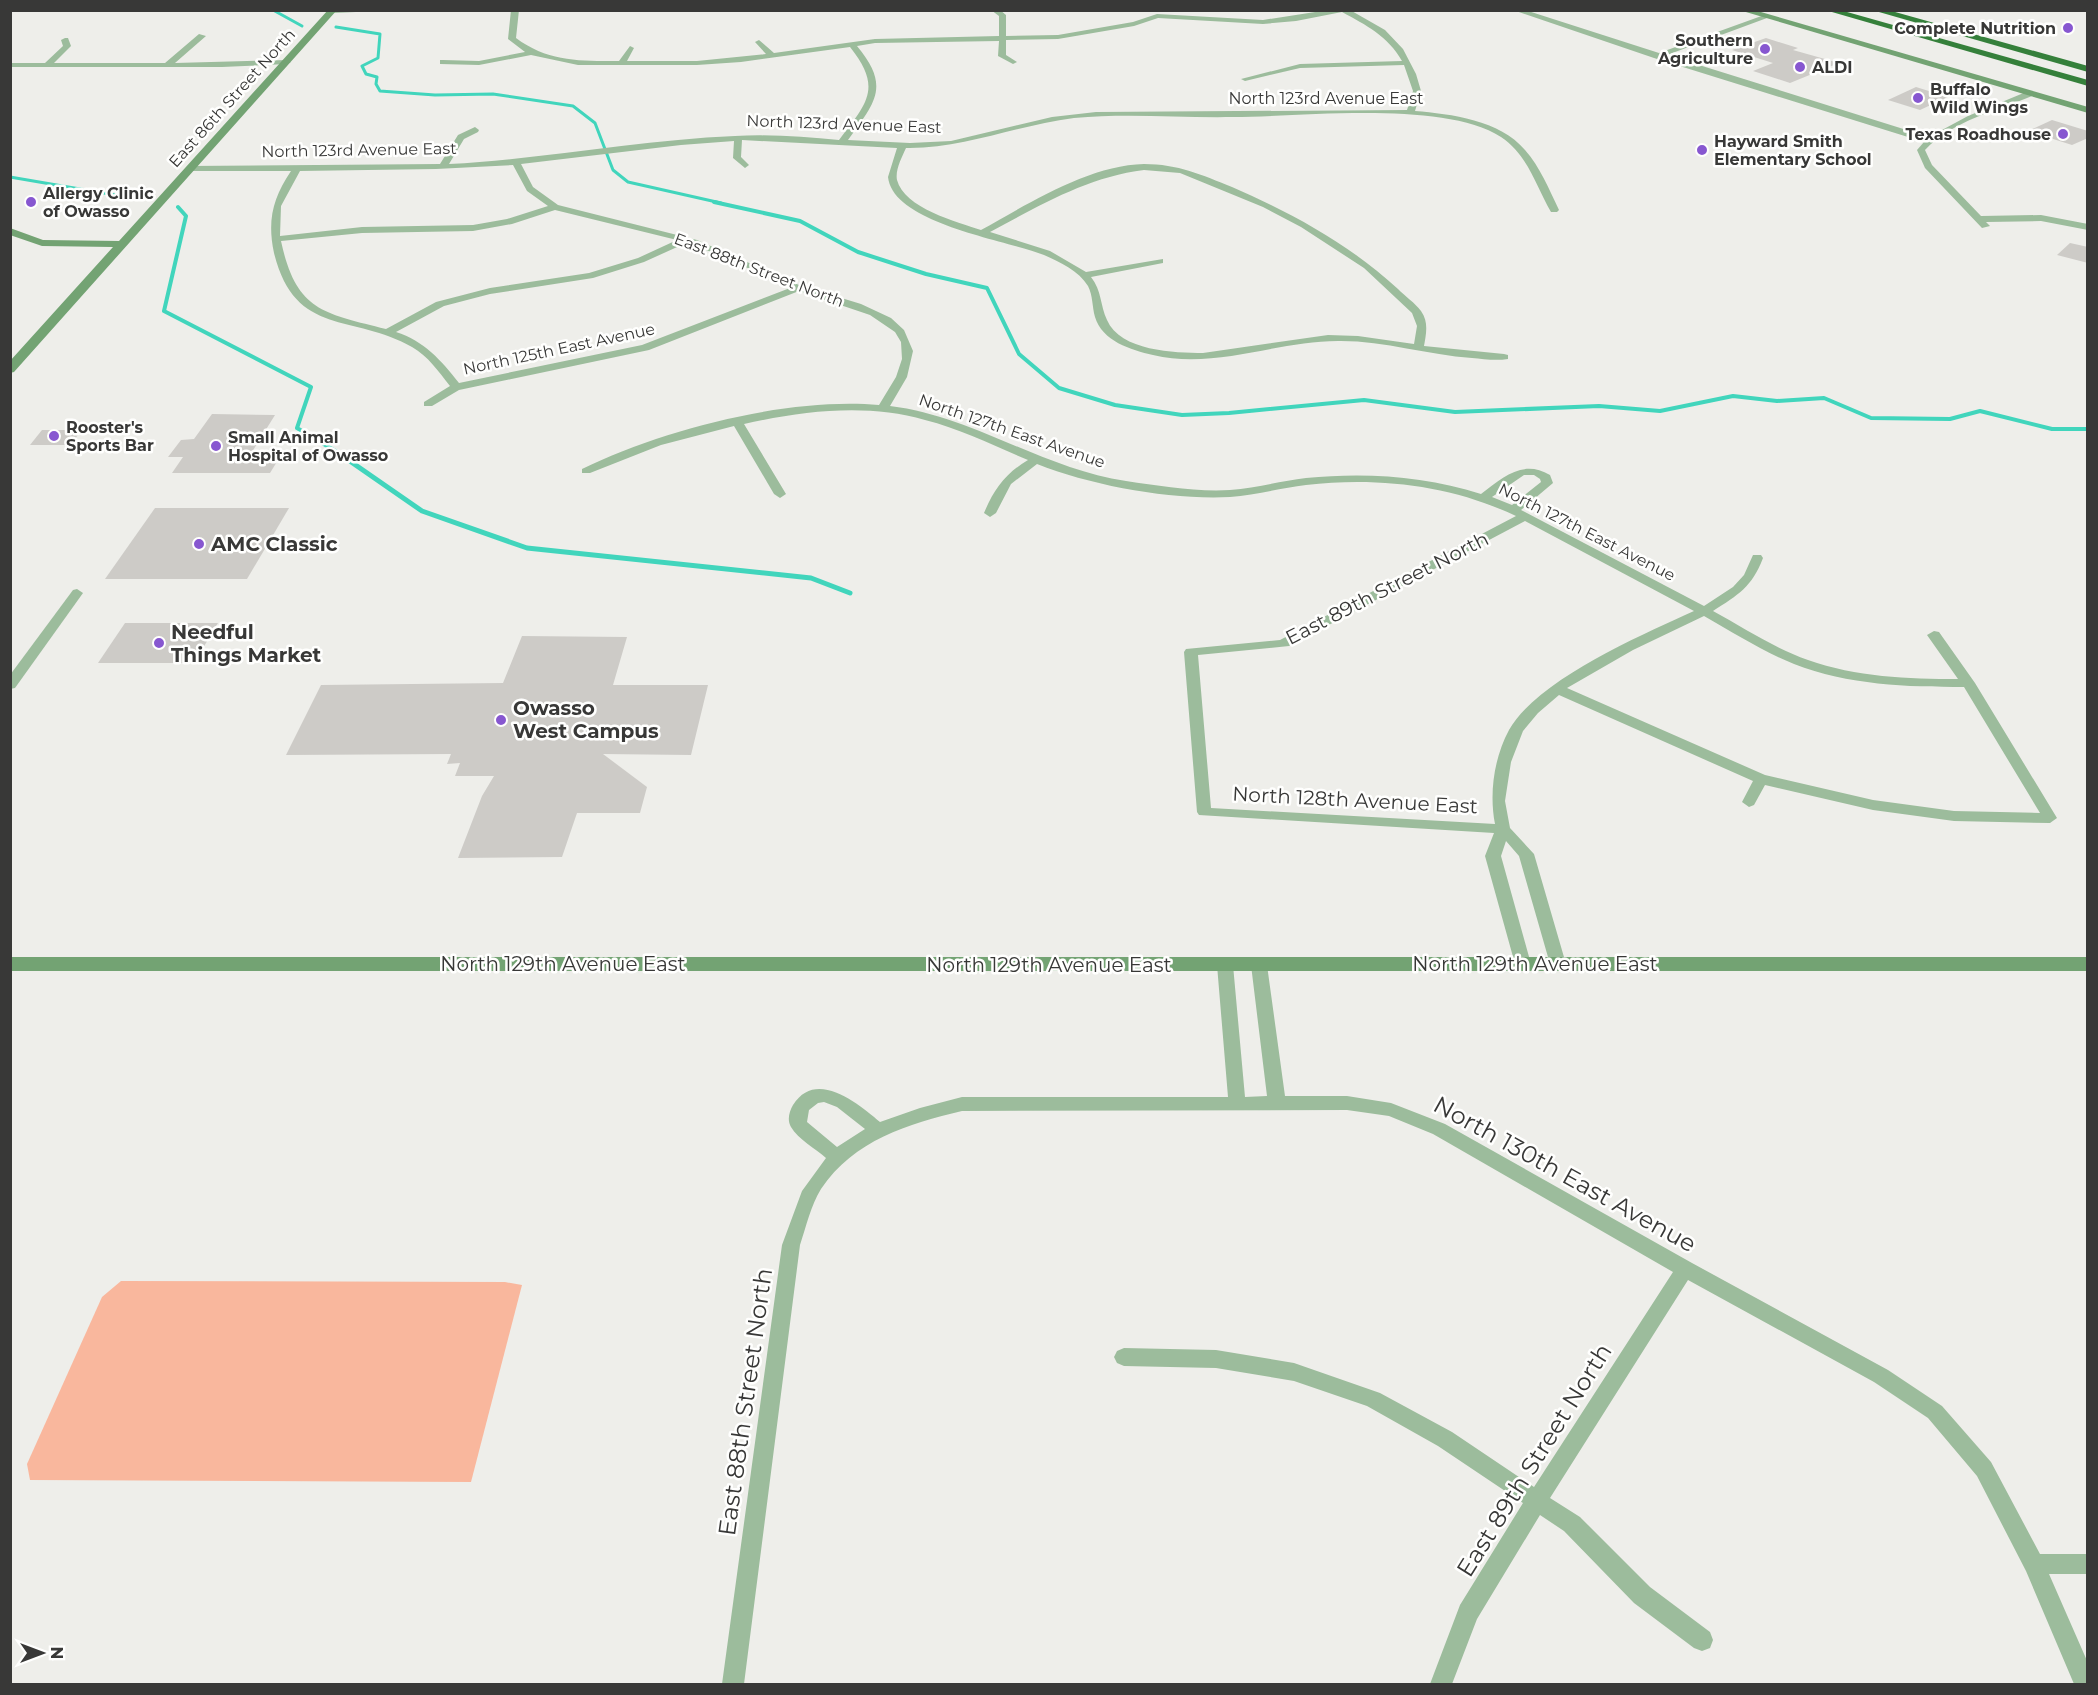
<svg xmlns="http://www.w3.org/2000/svg" width="2098" height="1695" font-family="Montserrat,sans-serif">
	<rect width="100%" height="100%" fill="#eeeeea"/>
	<polygon fill="#f9b79d" points="121,1281 505,1282 522,1285 471,1482 30,1480 27,1464 102,1297"/>
	<g fill="none" stroke-linecap="round" stroke-linejoin="round">
		<g stroke="#41d5bc" stroke-width="3">
			<polyline points="273,10 302,26"/>
			<polyline points="336,27 380,34 378,58 362,66 366,74 377,77 376,84 380,91 435,95 493,94 573,106 595,123 613,170 628,182 721,203"/>
			<polyline points="10,177 115,195 144,196"/>
		</g>
		<g stroke="#41d5bc" stroke-width="4">
			<polyline points="714,202 800,221 858,252 926,274 987,288 1019,354 1059,388 1115,405 1182,415 1229,413 1364,400 1455,412 1599,406 1660,411 1733,396 1777,401 1824,398 1871,418 1950,419 1980,411 2052,429 2088,429"/>
			<polyline points="178,207 186,216 164,311 311,387 297,428 347,458"/>
		</g>
		<polyline stroke="#41d5bc" stroke-width="5" points="344,457 422,511 527,548 811,578 850,593"/>
	</g>
	<g fill="#cdcbc7">
		<polygon points="1766,38 1798,48 1793,50 1839,63 1790,83 1753,71 1773,63 1732,50"/>
		<polygon points="1916,87 1948,97 1920,110 1888,100"/>
		<polygon points="2052,120 2088,131 2088,138 2072,145 2028,131"/>
		<polygon points="2070,243 2088,247 2088,263 2057,255"/>
		<polygon points="212,414 275,415 252,452 283,452 270,473 172,473 183,457 168,457 181,440 194,439"/>
		<polygon points="42,430 82,430 70,445 30,445"/>
		<polygon points="155,508 289,508 247,579 105,579"/>
		<polygon points="125,623 218,623 194,663 98,663"/>
		<polygon points="522,636 627,637 613,685 708,685 691,755 603,754 647,787 640,813 577,813 562,857 458,858 482,796 494,776 455,776 460,763 447,764 451,754 286,755 321,685 503,683"/>
	</g>
	<g fill="none" stroke-linecap="round" stroke-linejoin="round">
		<g fill="#9cbc9c" fill-rule="evenodd">
			<polygon points="402,10 333,13 329,11 330,10"/>
			<path d="M511,10h8l-3,28c32,24 64,23 103,23l11,-15 4,2 -7,13h70l69,-7 -11,-12 4,-2 15,13 101,-14 124,-3v-20l-8,-6h9l6,5v21l52,-1 75,-13 24,-8 106,6 65,-10h22l35,20 18,19 13,25 5,17 -6,20c36,3 85,9 110,39 15,17 24,39 34,60l-2,2h-6c-15,-26 -23,-57 -50,-75 -58,-37 -198,-20 -268,-20 -53,1 -106,-4 -159,1 -57,7 -110,31 -168,30 -4,9 -11,22 -9,32 7,28 60,42 84,50 47,-26 108,-65 163,-66 34,0 58,11 88,23 60,26 117,57 166,102 7,7 17,14 23,22 8,11 5,23 3,35l80,8 4,1v4c-12,2 -25,0 -36,-1 -44,-3 -87,-17 -131,-17 -63,-1 -125,29 -188,14 -22,-5 -51,-14 -58,-38 -3,-11 -2,-21 -7,-31 -9,-15 -28,-24 -44,-31 -37,-15 -151,-31 -156,-78l9,-29 -155,-8 -1,17 8,8 -4,3 -12,-10 1,-17 -53,4 -160,19 12,23 25,18 139,35 102,45 62,19 30,14 13,12 9,21 -6,26 -17,29c83,10 153,63 236,75 34,5 70,11 104,9 26,-2 51,-9 76,-12 59,-6 119,-2 175,16 22,-17 42,-35 69,-19l3,8 -32,27 183,96 29,-19 11,-12 9,-20h8l2,3c-11,29 -25,37 -50,53 31,17 61,37 95,49 48,17 100,19 150,19l-31,-44 7,-4 5,1 36,51 82,135 -7,5 -96,-2 -81,-11 -108,-25 -11,20 -5,2 -7,-5 11,-21 -194,-86 -21,18 -15,18 -12,31 -6,39 5,27 24,26 32,110 -2,4h-12l-2,-4 -31,-108 -13,-15 -5,15 30,108 -2,4h-12l-2,-4 -30,-108 9,-23 -295,-18 -2,-3 -13,-160 2,-3 94,-9 236,-124c-66,-31 -138,-39 -210,-31 -25,3 -51,10 -76,12 -60,3 -137,-11 -193,-33l-26,20 -15,29 -6,4 -6,-4c10,-24 22,-40 44,-53 -34,-14 -67,-31 -103,-40 -59,-17 -122,-9 -181,4l42,70 -6,4 -6,-4 -40,-68 -73,19 -71,28h-8v-4c82,-40 206,-72 297,-64l17,-28 6,-18 -1,-17 -6,-10 -25,-17 -71,-24 -150,59 -190,40 -27,16h-8v-4l26,-16c-11,-14 -22,-30 -38,-39 -59,-34 -117,-9 -138,-94 -7,-33 -1,-55 17,-82h-100l-4,-3 1,-2 252,-2 18,-29 17,-8 4,3 -1,2 -14,7 -15,25c96,-5 190,-24 286,-28 35,-2 70,1 104,4 28,-37 44,-52 11,-93l-109,15 -44,3h-119l-47,-10 -52,10 -39,-1v-4h3l36,1 46,-9 -17,-13zM1342,12c24,13 46,24 60,49l-102,3 -59,15 4,2 55,-13 104,-3 9,26 -6,19 -311,2 -44,5 -101,24 -41,2 -62,-3c27,-38 43,-53 9,-94l18,-3 124,-2 -1,15 15,8 4,-2 -11,-7v-15l52,-1 76,-13 24,-8 105,6 33,-3zM513,165l14,26 21,15 -41,13 -34,6 -111,2 -82,9 1,-30 19,-35 136,-2zM1144,170l36,3 83,34 38,20 63,41 48,45 5,13 -3,18 -56,-8 -30,-1 -125,18c-28,0 -83,-2 -96,-33 -7,-15 -5,-29 -16,-43l72,-14v-4l-77,13 -36,-21 -60,-19c49,-26 97,-55 154,-62zM555,210l122,30 -39,18 -49,15 -99,15 -54,14 -50,27c-63,-16 -90,-18 -105,-88l81,-8 111,-2 39,-7zM686,243l34,12 70,33 -148,57 -183,38c-18,-23 -35,-42 -63,-51l48,-26 46,-12 103,-16 51,-16zM1524,475h10l6,4 1,3 -29,23 -20,-8zM1525,521l169,90c-52,24 -156,68 -185,119 -15,28 -20,63 -14,94l-284,-16 -13,-153 91,-9zM1704,616c30,17 58,35 90,48 54,21 113,23 170,23l76,126 -86,-2 -81,-11 -108,-25 -198,-87 66,-38z"/>
			<path d="M1513,10h12l134,43 108,-39v4l-100,37 262,82 39,-21 58,-24h6v4c-36,15 -80,25 -107,54l7,15 49,51 60,-1 47,9v6l-47,-9 -55,1 4,4 -8,2 -57,-60 -8,-18 7,-8 -270,-84z"/>
			<polygon points="199,34 206,36 175,63 287,60 291,62 287,64 222,67 10,67 10,63 45,63 63,46 61,40 65,38 68,38 71,46 54,63 165,63"/>
			<polygon points="77,589 83,593 15,688 10,689 10,675 73,590"/>
			<path d="M1225,959l6,2 2,4 12,132 22,-1 -16,-131 2,-4h12l2,4 18,131h62l44,7 54,21 247,139 196,107 54,36 49,56 49,92h48v20h-39l39,89v21h-14l-48,-113 -49,-95 -49,-58 -54,-36 -186,-102 -138,218 30,19 70,70 60,45 3,8 -3,8 -8,3 -8,-3 -60,-45 -70,-72 -24,-16 -63,104 -25,65h-22l30,-79 63,-102 -85,-57 -71,-40 -73,-25 -78,-13 -92,-2 -7,-3 -3,-6 3,-6 7,-3 92,2 78,13 86,30 72,39 82,55 139,-215 -240,-138 -44,-18 -42,-6 -385,1c-54,13 -108,29 -141,78 -10,16 -15,38 -21,56l-56,439h-22l60,-439 20,-54 24,-33c-10,-9 -28,-19 -35,-31 -4,-7 -2,-15 2,-22 23,-37 66,-1 87,17l40,-14 42,-11h266l-11,-132 2,-4zM824,1102l13,5 28,22 -28,18 -30,-25 2,-12 9,-7z"/>
		</g>
		<g fill="#73a373" fill-rule="evenodd">
			<polygon points="328,10 337,10 14,372 10,373 10,361 113,247 42,246 10,235 10,228 43,240 119,241"/>
			<polygon points="1739,10 1754,10 2088,107 2088,113"/>
			<rect x="10" y="957" width="2078" height="14"/>
		</g>
		<g fill="#35803b" fill-rule="evenodd">
			<polygon points="1825,10 1840,10 2088,80 2088,86"/>
			<polygon points="1872,10 1888,10 2088,66 2088,72"/>
		</g>
	</g>
	<g fill="#8757d0" stroke="#fffffe" stroke-width="2">
		<circle cx="2068" cy="28" r="6"/>
		<circle cx="1765" cy="49" r="6"/>
		<circle cx="1800" cy="67" r="6"/>
		<circle cx="1918" cy="98" r="6"/>
		<circle cx="2063" cy="134" r="6"/>
		<circle cx="1702" cy="150" r="6"/>
		<circle cx="31" cy="202" r="6"/>
		<circle cx="54" cy="436" r="6"/>
		<circle cx="216" cy="446" r="6"/>
		<circle cx="199" cy="544" r="6"/>
		<circle cx="159" cy="643" r="6"/>
		<circle cx="501" cy="720" r="6"/>
	</g>
	<g text-anchor="middle" dominant-baseline="central" stroke-width="5" stroke-linejoin="round" paint-order="stroke">
		<g font-size="16" font-weight="bold" fill="#383837" stroke="#fffffe" text-anchor="start">
			<text x="2056" y="28" text-anchor="end">Complete Nutrition</text>
			<text x="1753" y="40" text-anchor="end">Southern<tspan x="1753" dy="18">Agriculture</tspan></text>
			<text x="1812" y="67">ALDI</text>
			<text x="1930" y="89">Buffalo<tspan x="1930" dy="18">Wild Wings</tspan></text>
			<text x="2051" y="134" text-anchor="end">Texas Roadhouse</text>
			<text x="1714" y="141">Hayward Smith<tspan x="1714" dy="18">Elementary School</tspan></text>
			<text x="43" y="193">Allergy Clinic<tspan x="43" dy="18">of Owasso</tspan></text>
			<text x="66" y="427">Rooster's<tspan x="66" dy="18">Sports Bar</tspan></text>
			<text x="228" y="437">Small Animal<tspan x="228" dy="18">Hospital of Owasso</tspan></text>
		</g>
		<g font-size="16" fill="#383837" stroke="#fffffe">
			<text transform="translate(232 98) rotate(-48)">East 86th Street North</text>
			<text x="1326" y="98">North 123rd Avenue East</text>
			<text transform="translate(844 124) rotate(2)">North 123rd Avenue East</text>
			<text transform="translate(359 150) rotate(-1)">North 123rd Avenue East</text>
			<text transform="translate(759 270) rotate(21)">East 88th Street North</text>
			<text transform="translate(559 349) rotate(-12)">North 125th East Avenue</text>
			<text transform="translate(1012 431) rotate(19)">North 127th East Avenue</text>
			<text transform="translate(1587 532) rotate(27)">North 127th East Avenue</text>
		</g>
		<g font-size="20" font-weight="bold" fill="#383837" stroke="#fffffe" text-anchor="start">
			<text x="211" y="544">AMC Classic</text>
			<text x="171" y="632">Needful<tspan x="171" dy="23">Things Market</tspan></text>
			<text x="513" y="708">Owasso<tspan x="513" dy="23">West Campus</tspan></text>
		</g>
		<g font-size="20" fill="#383837" stroke="#fffffe">
			<text transform="translate(1387 588) rotate(-27)">East 89th Street North</text>
			<text transform="translate(1355 800) rotate(3)">North 128th Avenue East</text>
			<text x="563" y="964">North 129th Avenue East</text>
			<text x="1535" y="964">North 129th Avenue East</text>
			<text x="1049" y="965">North 129th Avenue East</text>
		</g>
		<g font-size="24" fill="#383837" stroke="#fffffe">
			<text transform="translate(1565 1174) rotate(29)">North 130th East Avenue</text>
			<text transform="translate(745 1402) rotate(-82)">East 88th Street North</text>
			<text transform="translate(1534 1460) rotate(-58)">East 89th Street North</text>
		</g>
	</g>
	<rect width="2098" height="1695" fill="none" stroke="#383837" stroke-width="24"/>
	<g transform="translate(42 1653) rotate(90)" stroke="#fffffe" stroke-width="4.5" paint-order="stroke">
	<path d="M0-4.5L10 22L0 15L-10 22Z" fill="#383837"/>
	<text y="-9" font-size="16" font-weight="bold" text-anchor="middle" fill="#383837">N</text>
	</g>
</svg>
